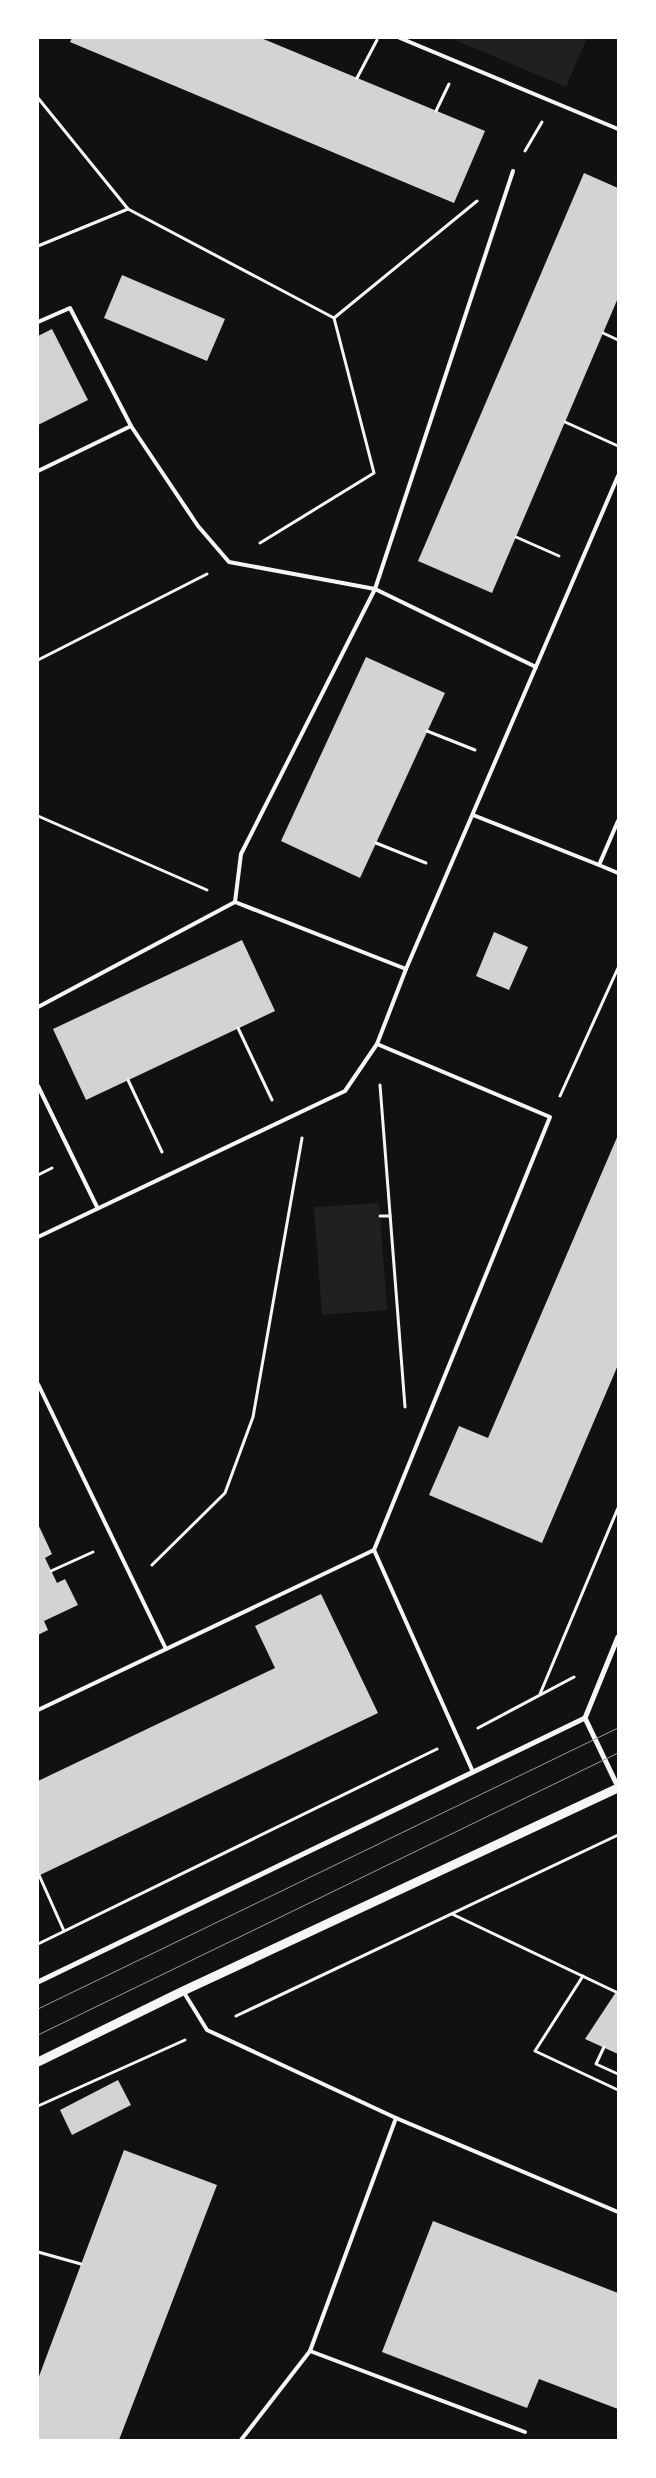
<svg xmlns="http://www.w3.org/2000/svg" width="656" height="2478" font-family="'Source Serif 4',serif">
	<rect width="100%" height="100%" fill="#111"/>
	<g fill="#202020">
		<polygon points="450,38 587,38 566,87"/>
		<polygon points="379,1203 387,1310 322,1315 314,1207"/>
	</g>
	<g fill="#d3d3d3">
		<polygon points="72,38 261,38 485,131 454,203 70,42"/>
		<polygon points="584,173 618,188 618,298 492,593 418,561"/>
		<polygon points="122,275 225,319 207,361 104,318"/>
		<polygon points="52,329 88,400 38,425 38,336"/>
		<polygon points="366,657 445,693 360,878 281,841"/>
		<polygon points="494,932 528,947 509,990 476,976"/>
		<polygon points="242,940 275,1011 86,1100 53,1029"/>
		<polygon points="618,1135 618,1365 542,1543 429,1495 459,1426 488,1438"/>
		<polygon points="38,1524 52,1554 45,1558 57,1583 65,1579 78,1605 44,1621 48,1630 38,1635"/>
		<polygon points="321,1594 378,1713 38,1876 38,1781 275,1668 255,1626"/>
		<polygon points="618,1989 618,2054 585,2039"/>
		<polygon points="118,2080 131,2105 72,2135 60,2110"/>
		<polygon points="124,2150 217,2185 119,2440 38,2440 38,2379"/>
		<polygon points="433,2221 618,2293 618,2409 539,2379 527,2408 382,2352"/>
	</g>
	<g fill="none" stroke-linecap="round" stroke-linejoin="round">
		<g stroke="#f5f5f5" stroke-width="3">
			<polyline points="357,78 377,40"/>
			<polyline points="38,98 128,209"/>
			<polyline points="436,111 449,84"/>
			<polyline points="525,151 542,122"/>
			<polyline points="38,246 128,209 334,318 374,473 260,543"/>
			<polyline points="334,318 477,201"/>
			<polyline points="603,333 618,340"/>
			<polyline points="565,422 618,446"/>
			<polyline points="516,537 559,556"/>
			<polyline points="38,660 207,574"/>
			<polyline points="427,731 475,750"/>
			<polyline points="38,816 207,890"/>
			<polyline points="376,843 426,863"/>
			<polyline points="238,1028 272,1100"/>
			<polyline points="128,1080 162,1152"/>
			<polyline points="380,1085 405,1407"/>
			<polyline points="560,1096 618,968"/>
			<polyline points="38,1175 52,1168"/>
			<polyline points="380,1216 390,1216"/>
			<polyline points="152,1565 225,1493 253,1417 302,1138"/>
			<polyline points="51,1571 93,1552"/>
			<polyline points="540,1694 618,1508"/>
			<polyline points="478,1728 574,1677"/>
			<polyline points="39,1875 64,1931"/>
			<polyline points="452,1914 616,1992"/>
			<polyline points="38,1944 437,1749"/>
			<polyline points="583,1976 535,2051 618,2090"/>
			<polyline points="236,2016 618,1835"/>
			<polyline points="604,2047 596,2064 618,2074"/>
			<polyline points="38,2106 185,2040"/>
			<polyline points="38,2252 81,2264"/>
		</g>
		<g stroke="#f5f5f5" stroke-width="4">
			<polyline points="400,38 618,129"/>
			<polyline points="38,322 70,308 131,426 198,526 229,562 375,589 513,171"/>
			<polyline points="38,471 131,426"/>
			<polyline points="473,815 599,865"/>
			<polyline points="618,821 599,865 618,873"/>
			<polyline points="406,969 235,902 241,854 375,589 536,667"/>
			<polyline points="38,1007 235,902"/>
			<polyline points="38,1086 97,1207"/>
			<polyline points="38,1237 345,1091 377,1044"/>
			<polyline points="38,1384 166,1649"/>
			<polyline points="374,1550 473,1772"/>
			<polyline points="38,1710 374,1550 550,1117 377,1044 406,969 618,476"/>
			<polyline points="183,1991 207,2030 396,2118 618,2212"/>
			<polyline points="310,2351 525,2432"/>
			<polyline points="241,2440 310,2351 396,2118"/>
		</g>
		<g stroke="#f5f5f5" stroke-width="5">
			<polyline points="585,1718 618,1787"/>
			<polyline points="38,1982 585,1718 618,1637"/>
		</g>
		<polyline stroke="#f5f5f5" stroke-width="9" points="38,2062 183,1991 618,1788"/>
		<g stroke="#9a9a9a" stroke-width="1">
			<polyline points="38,2009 618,1728"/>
			<polyline points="38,2035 618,1753"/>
		</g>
	</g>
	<rect width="656" height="2478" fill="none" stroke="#ffffff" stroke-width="78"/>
</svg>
